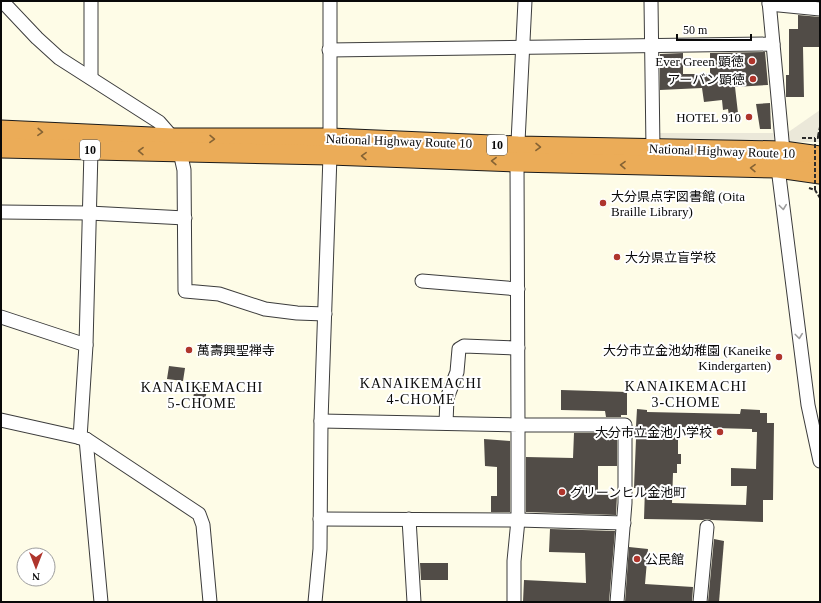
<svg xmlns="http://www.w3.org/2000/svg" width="821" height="603" font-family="'Times New Roman','Noto Sans JP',serif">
	<rect width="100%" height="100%" fill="#fefce7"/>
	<g fill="#ebe8d9">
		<polygon points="768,50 775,140 773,142 657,139 654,133 773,133"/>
		<polygon points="820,110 820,142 789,142 787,140 787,133"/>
	</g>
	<g fill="#514c47" fill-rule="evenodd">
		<polygon points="798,15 820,17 820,47 803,47 804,97 786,97 786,75 789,75 789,29 798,29"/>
		<polygon points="765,52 768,85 735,87 739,122 730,123 728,109 723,110 722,100 704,102 702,88 660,90 660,54 683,53 683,74 710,74 710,53"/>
		<polygon points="770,103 771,129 760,129 756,104"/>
		<polygon points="169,366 185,368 183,381 167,379"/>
		<polygon points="195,387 207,389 205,401 193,399"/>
		<polygon points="561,390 627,392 627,415 621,415 621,417 606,417 605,411 561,410"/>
		<path d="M637,409l10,1v2l93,2 1,-5 19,1v3h7v10h7l-1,77h-10v22l-52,-2 -4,-1 -4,1 -59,-1 1,-31h-11l2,-49 -3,-3v-7l3,-3zM678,427l74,2v3h5l-1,37 -25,-1v18h16l-1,19 -74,-2 1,-30h4v-9h4v-10h-3z"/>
		<polygon points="574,433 617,433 617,466 598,466 598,494 617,495 616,515 526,512 526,457 573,458"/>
		<polygon points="484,439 510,441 510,512 491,512 491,496 497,496 497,467 485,466"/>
		<polygon points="550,529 615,531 609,602 523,602 524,580 586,583 585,553 549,552"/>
		<polygon points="714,539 724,541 719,602 708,602"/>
		<polygon points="629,547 648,549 645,584 693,587 692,602 625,602"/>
		<polygon points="420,563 448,563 448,580 421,580"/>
	</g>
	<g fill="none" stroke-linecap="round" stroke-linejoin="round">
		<defs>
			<g id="minor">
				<polyline points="2,1 37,38 59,58 159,122 173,138 180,152 184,170 185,291 219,294 265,309 297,313 325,314"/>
				<polyline points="525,1 517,162 518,425 625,425 625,503 617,602"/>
				<polyline points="651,1 653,149"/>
				<polyline points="769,1 783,151"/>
				<polyline points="769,4 820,9"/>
				<path d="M329,50c148,-3 296,-3 444,-6"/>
				<polyline points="91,78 91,1"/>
				<polyline points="778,168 808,405 820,461"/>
				<polyline points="1,212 89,213 185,218"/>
				<polyline points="422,281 518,289"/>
				<polyline points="1,317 86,345"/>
				<polyline points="1,420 86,439 199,514 203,525 210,602"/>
				<polyline points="321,421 518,425 518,520 514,561 514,602"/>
				<polyline points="446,423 447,398 457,372 459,349 464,346 518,348"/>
				<polyline points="80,438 86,345 91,150"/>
				<polyline points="86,439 101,602"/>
				<polyline points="320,519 518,520 624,523"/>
				<polyline points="409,519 414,602"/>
				<polyline points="315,602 320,549 321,421 330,155 330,1"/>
				<polyline points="700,602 707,527"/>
			</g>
			<g id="highway">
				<polyline points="1,130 173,138 330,138 518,146 783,151 820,156"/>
				<polyline points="1,148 330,155 517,162 778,168 820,174"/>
			</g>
		</defs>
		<use href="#minor" stroke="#3c3c3c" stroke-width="15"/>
		<use href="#highway" stroke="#1a1a1a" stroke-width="21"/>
		<g stroke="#2b2b2b" stroke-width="2" stroke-dasharray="4 2" stroke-linecap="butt">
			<polyline points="818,136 820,127"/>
			<polyline points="802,138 815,138"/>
			<polyline points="809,188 815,190 820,198"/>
		</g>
		<use href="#minor" stroke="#fff" stroke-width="13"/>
		<use href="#highway" stroke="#ebac58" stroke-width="19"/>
		<polyline stroke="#2b2b2b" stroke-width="2" stroke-dasharray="4 2" stroke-linecap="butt" points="815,190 815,138 818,138 818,136"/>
	</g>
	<defs><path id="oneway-chevron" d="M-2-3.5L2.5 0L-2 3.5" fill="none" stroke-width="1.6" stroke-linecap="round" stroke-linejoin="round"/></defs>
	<g stroke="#856334">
		<use href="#oneway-chevron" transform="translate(40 132) rotate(3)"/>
		<use href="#oneway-chevron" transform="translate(212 139) rotate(1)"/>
		<use href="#oneway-chevron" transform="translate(538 147) rotate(1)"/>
		<use href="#oneway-chevron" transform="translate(141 151) rotate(-179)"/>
		<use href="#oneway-chevron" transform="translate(364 156) rotate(-178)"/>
		<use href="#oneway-chevron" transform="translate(494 161) rotate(-178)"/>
		<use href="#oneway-chevron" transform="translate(623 165) rotate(-179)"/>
		<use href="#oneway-chevron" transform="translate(753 168) rotate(-179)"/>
	</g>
	<g stroke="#9d9d9d">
		<use href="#oneway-chevron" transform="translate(783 207) rotate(83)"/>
		<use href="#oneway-chevron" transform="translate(799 336) rotate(83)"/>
	</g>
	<g fill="#af352c" stroke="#fff" stroke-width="1.5">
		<circle cx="752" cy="61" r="4"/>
		<circle cx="753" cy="79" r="4"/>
		<circle cx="749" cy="117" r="4"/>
		<circle cx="603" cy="203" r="4"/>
		<circle cx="617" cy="257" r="4"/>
		<circle cx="189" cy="350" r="4"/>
		<circle cx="779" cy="357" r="4"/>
		<circle cx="720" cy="432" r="4"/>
		<circle cx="562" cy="492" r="4"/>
		<circle cx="637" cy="559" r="4"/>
	</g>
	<g text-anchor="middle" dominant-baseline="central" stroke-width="4" stroke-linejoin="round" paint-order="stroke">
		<g fill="#fff" stroke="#535353" stroke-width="1">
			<rect x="487" y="135" width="20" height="20" rx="3"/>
			<rect x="80" y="140" width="20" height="20" rx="3"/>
		</g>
		<g font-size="12" font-weight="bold" fill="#090909">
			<text x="497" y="145">10</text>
			<text x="90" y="150">10</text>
		</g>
		<g font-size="13" fill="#090909" stroke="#fff" text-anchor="end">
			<text x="744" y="61">Ever Green 顕徳</text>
			<text x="745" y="79">アーバン顕徳</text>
			<text x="741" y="117">HOTEL 910</text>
			<text x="611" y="196" text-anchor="start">大分県点字図書館 (Oita<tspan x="611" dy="15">Braille Library)</tspan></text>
			<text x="625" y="257" text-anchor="start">大分県立盲学校</text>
			<text x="197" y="350" text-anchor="start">萬壽興聖禅寺</text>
			<text x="771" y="350">大分市立金池幼稚園 (Kaneike<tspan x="771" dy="15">Kindergarten)</tspan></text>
			<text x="712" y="432">大分市立金池小学校</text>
			<text x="570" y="492" text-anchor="start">グリーンヒル金池町</text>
			<text x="645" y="559" text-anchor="start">公民館</text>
		</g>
		<g font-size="13" fill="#090909" stroke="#fff">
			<text transform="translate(399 141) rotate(2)">National Highway Route 10</text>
			<text transform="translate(722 151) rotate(2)">National Highway Route 10</text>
		</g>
		<g font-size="14" letter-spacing="1" fill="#090909" stroke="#fff">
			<text x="421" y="383">KANAIKEMACHI<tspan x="421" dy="16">4-CHOME</tspan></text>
			<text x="686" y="386">KANAIKEMACHI<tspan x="686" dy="16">3-CHOME</tspan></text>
			<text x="202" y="387">KANAIKEMACHI<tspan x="202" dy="16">5-CHOME</tspan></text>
		</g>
	</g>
	<rect width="821" height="603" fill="none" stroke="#090909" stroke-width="4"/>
	<g transform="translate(36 567) rotate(180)"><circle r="19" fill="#ffffff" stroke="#9d9d9d"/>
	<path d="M0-3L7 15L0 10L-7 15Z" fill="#af352c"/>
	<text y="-6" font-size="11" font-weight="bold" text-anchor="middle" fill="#090909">N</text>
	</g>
	<path d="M677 34v6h74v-6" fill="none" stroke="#090909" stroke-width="2"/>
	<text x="683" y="34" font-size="12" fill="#090909" stroke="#ffffff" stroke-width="3" paint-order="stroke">50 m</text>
</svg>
